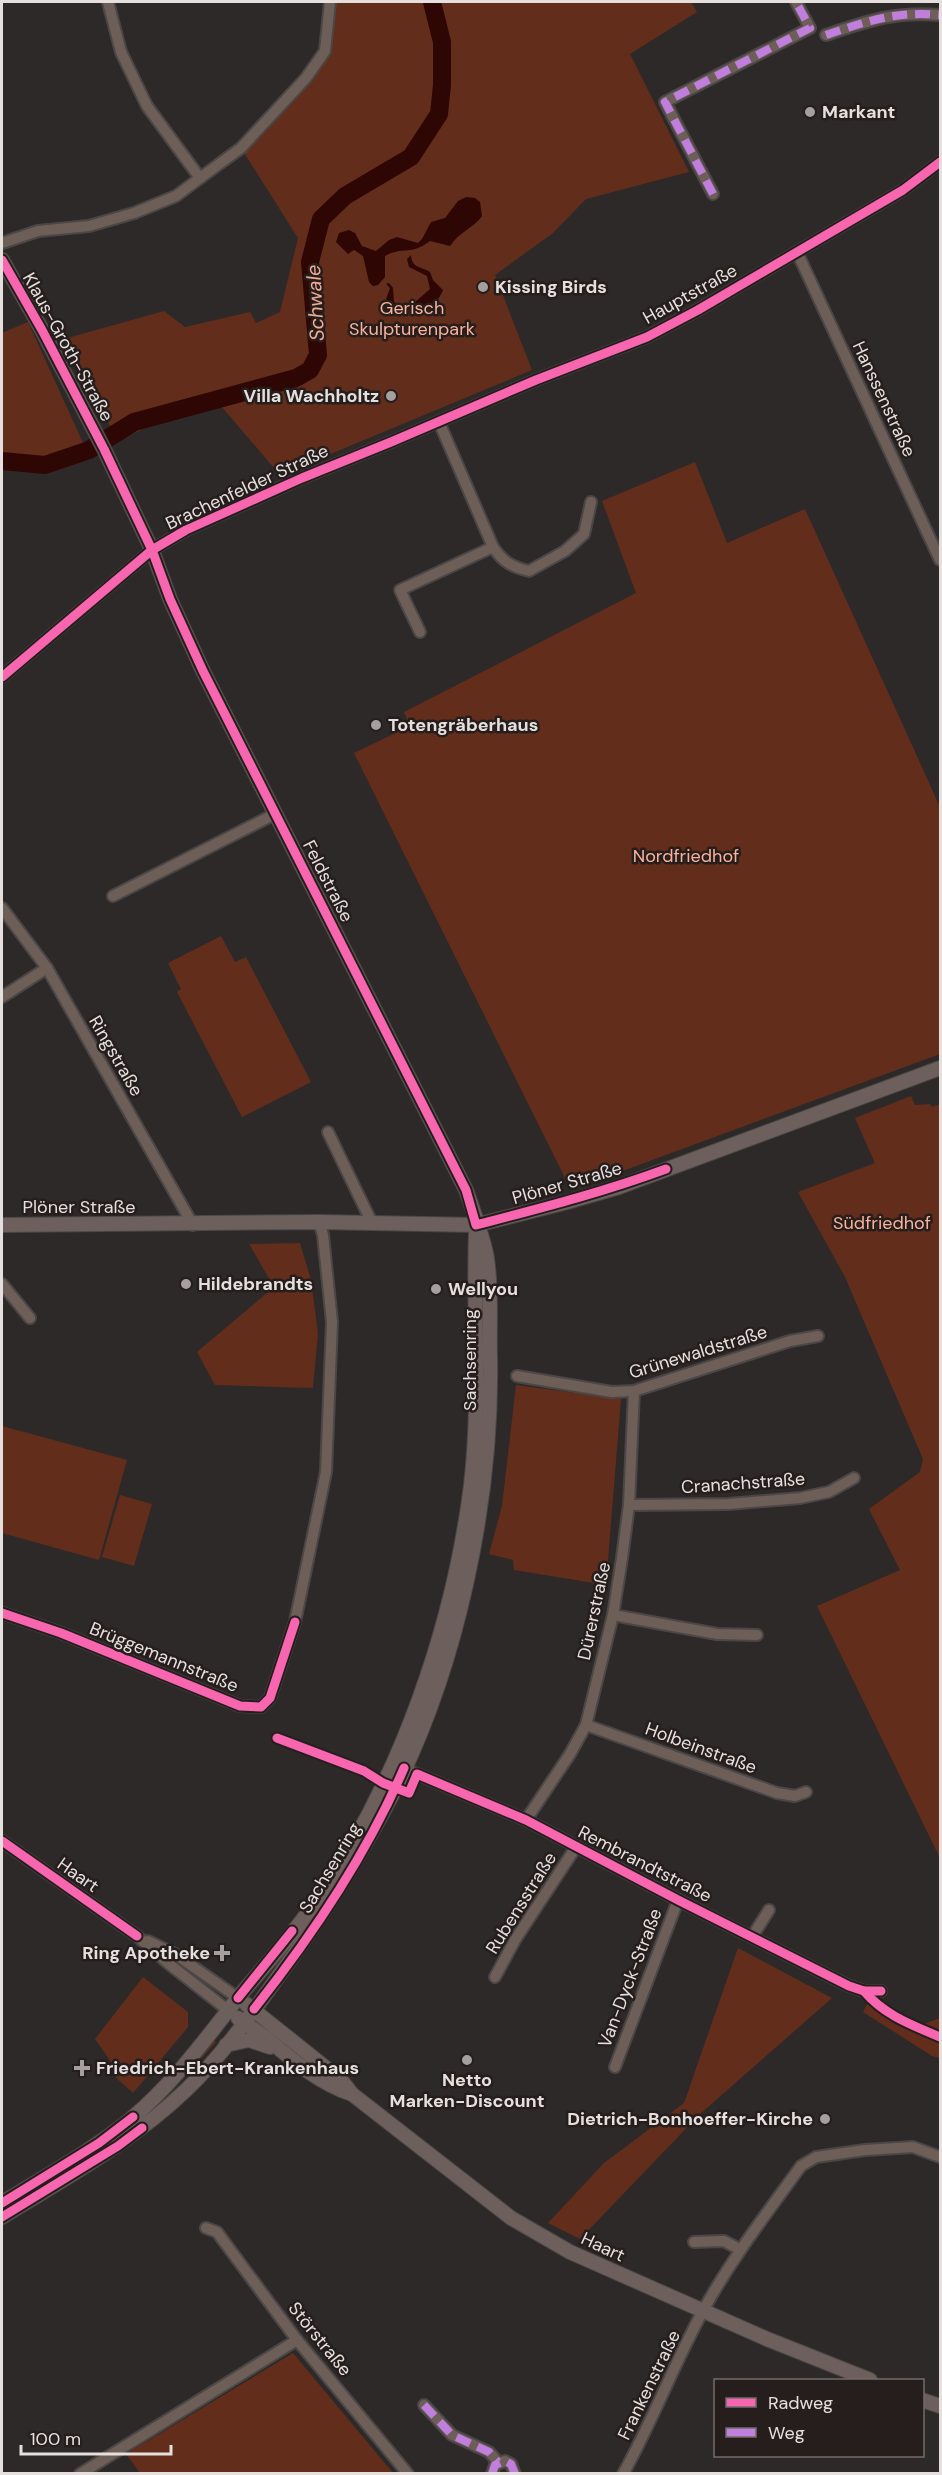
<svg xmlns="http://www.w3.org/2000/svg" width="942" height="2475" font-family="'DM Sans',sans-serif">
	<rect width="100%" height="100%" fill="#2d2928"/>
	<g fill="#632d1c">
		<polygon points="330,2 691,2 697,12 630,54 689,172 586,199 553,233 495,275 532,370 280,475 221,406 151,425 118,441 64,339 164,311 185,327 250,312 256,323 280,312 298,238 241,148 325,51"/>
		<polygon points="28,322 89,456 41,470 2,463 2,333"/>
		<polygon points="695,462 727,543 805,509 940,807 940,1054 571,1190 354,753 410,726 404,712 636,593 602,501"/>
		<polygon points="221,936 235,962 246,957 311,1082 242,1117 177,992 181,989 168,963"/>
		<polygon points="911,1096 915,1105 930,1104 932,1107 940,1104 940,1858 817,1606 900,1570 869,1509 920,1472 923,1459 845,1277 798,1192 875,1163 855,1118"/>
		<polygon points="300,1243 311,1280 318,1333 313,1388 215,1385 197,1352 274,1287 249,1244"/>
		<polygon points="516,1385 621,1399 606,1585 514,1570 513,1560 489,1554 502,1506"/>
		<polygon points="2,1426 127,1460 99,1560 2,1533"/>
		<polygon points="120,1495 152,1504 134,1566 102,1557"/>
		<polygon points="738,1948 832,1998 699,2115 580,2239 548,2223 604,2163 684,2103"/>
		<polygon points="143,1977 188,2012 188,2027 133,2093 113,2075 117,2071 116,2069 95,2039"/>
		<polygon points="870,1999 924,2024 940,2018 940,2058 932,2056 863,2012"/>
		<polygon points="212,2039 216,2042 179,2083 147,2113"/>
		<polygon points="293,2353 393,2473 140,2473 126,2454"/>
	</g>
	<g fill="#2e0704">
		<path d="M466,197l9,1 5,4 2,14c-8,12 -23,16 -32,30l-20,-5c-19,15 -27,5 -45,15v21l-7,8 -5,1 -4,-4 -6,-26 -9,-6 -6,4 -12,-12 3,-9 10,-3 6,3 7,13 14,5 13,-11 8,-3 21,6 4,-4 9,-17 14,-4 13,-17z"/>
		<path d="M411,255c1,14 10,11 19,17l3,8 10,10c-7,21 -34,21 -52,16l-5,-7 4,-11 -4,-4 3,-1 4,5 1,14 6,3 14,-2 16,-14 -3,-13 -18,-9 -2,-8z"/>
	</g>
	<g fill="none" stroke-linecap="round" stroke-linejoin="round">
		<polyline stroke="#2e0704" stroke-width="18" points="2,461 45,465 89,450 134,422 296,378 310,370 318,355 310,262 321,219 345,196 411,157 439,114 442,85 442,42 432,2"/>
		<defs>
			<g id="minor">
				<polyline points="108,2 121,52 147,106 200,178"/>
				<path d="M826,35c42,-14 69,-24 114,-20"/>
				<polyline points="713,194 665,102 810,28 796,2"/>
				<polyline points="2,243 38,231 89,226 134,213 176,196 200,178 241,148 306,78 325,51 330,2"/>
				<polyline points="797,252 940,560"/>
				<path d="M439,422l54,125c10,15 19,20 36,24l36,-20 19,-17 7,-32"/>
				<polyline points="420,632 400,590 493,547"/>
				<polyline points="2,677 152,550 186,530 302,478 391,442 536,380 647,337 698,310 903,190 940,162"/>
				<polyline points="113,896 275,814"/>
				<polyline points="2,908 47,968 193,1225"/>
				<polyline points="2,997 47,968"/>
				<polyline points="328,1132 372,1223"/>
				<polyline points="2,1284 30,1318"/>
				<polyline points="517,1376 612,1392 634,1391 790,1341 818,1336"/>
				<polyline points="629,1505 728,1504 800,1498 829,1492 854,1478"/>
				<polyline points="2,1613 61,1633 240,1706 261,1707 270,1698 295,1622 326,1472 332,1322 323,1235 319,1222"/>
				<polyline points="613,1615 717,1634 757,1635"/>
				<polyline points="586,1725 777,1793 795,1796 806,1792"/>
				<polyline points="398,1766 526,1820 678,1900 849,1986 864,1991 881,1991"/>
				<polyline points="526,1820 570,1754 586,1725 613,1615 622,1558 629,1505 634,1391"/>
				<polyline points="2,1841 137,1936 169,1964 229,2011"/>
				<polyline points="752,1937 769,1910"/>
				<polyline points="148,1941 175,1954 238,1998"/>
				<polyline points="495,1977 515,1940 576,1847"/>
				<polyline points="615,2067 678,1900"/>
				<polyline points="206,2228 217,2232 297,2340 408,2474"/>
				<polyline points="694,2242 724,2241 739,2249"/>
				<polyline points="424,2405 452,2435 489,2452 498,2462"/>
				<polyline points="80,2474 297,2340"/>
				<polyline points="492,2474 495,2465 505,2461 511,2464 515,2474"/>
				<path d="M623,2474c30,-53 51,-111 81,-165 28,-51 63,-96 97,-143l15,-9 49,-7 48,-3 27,10"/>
			</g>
			<g id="major">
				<path d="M2,260l40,70 62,119 48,101 18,49 33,72 263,519c6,17 19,52 21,69 5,32 2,66 3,97 3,144 -33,314 -99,441 -31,59 -67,116 -106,170 -30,42 -61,87 -99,123 -54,52 -121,88 -184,127"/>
				<polyline points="2,1225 319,1222 476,1225 567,1202 619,1187 940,1068"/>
				<polyline points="246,2004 341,2080 352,2094 511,2218 570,2252 767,2339 870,2380"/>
				<path d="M238,2018c10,8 21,14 31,22 24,21 52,44 83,54"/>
				<polyline points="226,2045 249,2040 270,2047"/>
				<path d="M2,2203c43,-27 90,-52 129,-84 43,-36 76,-82 110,-125 27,-32 56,-64 79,-98 81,-120 133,-268 151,-411 10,-84 2,-168 5,-252"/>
				<polyline points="922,2400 940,2406"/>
			</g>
		</defs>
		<use href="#minor" stroke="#4a4746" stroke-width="14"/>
		<use href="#major" stroke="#4a4746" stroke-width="16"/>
		<use href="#minor" stroke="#6e5e58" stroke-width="10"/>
		<use href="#major" stroke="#6d5f5b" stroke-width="14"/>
		<g stroke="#c07fdc" stroke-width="8" stroke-dasharray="15 8" stroke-linecap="butt">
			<path d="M826,35c42,-14 69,-24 114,-20"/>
			<polyline points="713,194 665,102 810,28 796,2"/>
			<polyline points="424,2405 452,2435 489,2452 498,2462"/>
			<polyline points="492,2474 495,2465 505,2461 511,2464 515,2474"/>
		</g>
		<defs>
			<g id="cycleway">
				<path d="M2,260l40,70 62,119 48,101 18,49 33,72 263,519 10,35c65,-17 128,-33 190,-56"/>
				<polyline points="2,677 152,550 186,530 302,478 391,442 536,380 647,337 698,310 903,190 940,162"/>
				<polyline points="2,1613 61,1633 240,1706 261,1707 270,1698 295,1622"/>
				<polyline points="277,1738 364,1771 383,1783 409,1793 417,1774 526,1820 678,1900 849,1986 864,1991 881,1991"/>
				<polyline points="2,1841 137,1936"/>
				<path d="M864,1991c20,24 48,34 76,46"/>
				<polyline points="238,1998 292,1931"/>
				<path d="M254,2009c58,-73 113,-155 150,-241"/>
				<polyline points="2,2203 99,2143 133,2117"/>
				<polyline points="2,2217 118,2146 142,2128"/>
			</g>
		</defs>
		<use href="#cycleway" stroke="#261e1c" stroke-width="13"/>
		<use href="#cycleway" stroke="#f766af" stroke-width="9"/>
	</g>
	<g fill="#a5a09e" stroke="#261e1c" stroke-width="2">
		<circle cx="810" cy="112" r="6"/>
		<circle cx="483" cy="287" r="6"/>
		<circle cx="391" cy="396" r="6"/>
		<circle cx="376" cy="725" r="6"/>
		<circle cx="186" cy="1284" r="6"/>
		<circle cx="436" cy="1289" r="6"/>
		<path d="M219 1944h6v6h6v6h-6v6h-6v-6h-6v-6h6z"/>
		<circle cx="467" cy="2060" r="6"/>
		<path d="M79 2059h6v6h6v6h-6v6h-6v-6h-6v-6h6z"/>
		<circle cx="825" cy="2119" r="6"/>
	</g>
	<g text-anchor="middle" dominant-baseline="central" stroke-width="5" stroke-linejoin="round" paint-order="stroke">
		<g font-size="18" font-weight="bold" fill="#e5e0de" stroke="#261e1c" text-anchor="start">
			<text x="822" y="112">Markant</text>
			<text x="495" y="287">Kissing Birds</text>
			<text x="379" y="396" text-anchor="end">Villa Wachholtz</text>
			<text x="388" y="725">Totengräberhaus</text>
			<text x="198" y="1284">Hildebrandts</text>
			<text x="448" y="1289">Wellyou</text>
			<text x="210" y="1953" text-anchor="end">Ring Apotheke</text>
			<text x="96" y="2068">Friedrich-Ebert-Krankenhaus</text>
			<text x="467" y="2080" text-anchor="middle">Netto<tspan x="467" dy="21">Marken-Discount</tspan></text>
			<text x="813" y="2119" text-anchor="end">Dietrich-Bonhoeffer-Kirche</text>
		</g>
		<g font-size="18" fill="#e5e0de" stroke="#261e1c">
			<text transform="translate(690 294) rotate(-29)">Hauptstraße</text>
			<text transform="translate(68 347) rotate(61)">Klaus-Groth-Straße</text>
			<text transform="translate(884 399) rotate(65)">Hanssenstraße</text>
			<text transform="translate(247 487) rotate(-25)">Brachenfelder Straße</text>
			<text transform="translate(328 881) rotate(63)">Feldstraße</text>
			<text transform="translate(116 1056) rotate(60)">Ringstraße</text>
			<text transform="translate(567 1183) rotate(-16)">Plöner Straße</text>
			<text x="79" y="1207">Plöner Straße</text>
			<text transform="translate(698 1352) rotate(-17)">Grünewaldstraße</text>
			<text transform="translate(470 1360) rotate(-90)">Sachsenring</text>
			<text transform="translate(743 1483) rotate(-4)">Cranachstraße</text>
			<text transform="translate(594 1611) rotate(-78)">Dürerstraße</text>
			<text transform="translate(164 1657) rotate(22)">Brüggemannstraße</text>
			<text transform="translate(701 1748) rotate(20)">Holbeinstraße</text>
			<text transform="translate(645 1864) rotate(27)">Rembrandtstraße</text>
			<text transform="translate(330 1868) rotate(-59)">Sachsenring</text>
			<text transform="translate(78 1875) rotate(35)">Haart</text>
			<text transform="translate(521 1903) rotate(-58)">Rubensstraße</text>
			<text transform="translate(630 1978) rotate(-69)">Van-Dyck-Straße</text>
			<text transform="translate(603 2247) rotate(25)">Haart</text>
			<text transform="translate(320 2339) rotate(51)">Störstraße</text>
			<text transform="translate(649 2385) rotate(-64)">Frankenstraße</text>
		</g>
		<g font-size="18" fill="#fab29b" stroke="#261e1c">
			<text x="412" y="308">Gerisch<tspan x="412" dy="21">Skulpturenpark</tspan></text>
			<text x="686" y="856">Nordfriedhof</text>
			<text x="882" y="1223">Südfriedhof</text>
		</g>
		<g font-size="20" font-style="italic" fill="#f1aa93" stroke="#261e1c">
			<text transform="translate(315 303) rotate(-93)">Schwale</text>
		</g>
	</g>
	<rect width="942" height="2475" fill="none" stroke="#e5e0de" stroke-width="6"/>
	<rect x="714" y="2379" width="210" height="78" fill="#261e1c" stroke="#726c6a" stroke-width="1.5"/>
	<rect x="726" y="2398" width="30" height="9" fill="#f766af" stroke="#726c6a" stroke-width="1.5"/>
	<text x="768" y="2409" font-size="18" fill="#e5e0de">Radweg</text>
	<rect x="726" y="2428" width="30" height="9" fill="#c07fdc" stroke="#726c6a" stroke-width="1.5"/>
	<text x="768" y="2439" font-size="18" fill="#e5e0de">Weg</text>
	<path d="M21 2445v9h150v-9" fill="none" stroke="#e5e0de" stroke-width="3"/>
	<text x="30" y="2445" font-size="18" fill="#e5e0de" stroke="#261e1c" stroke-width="4.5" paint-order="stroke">100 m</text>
</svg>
